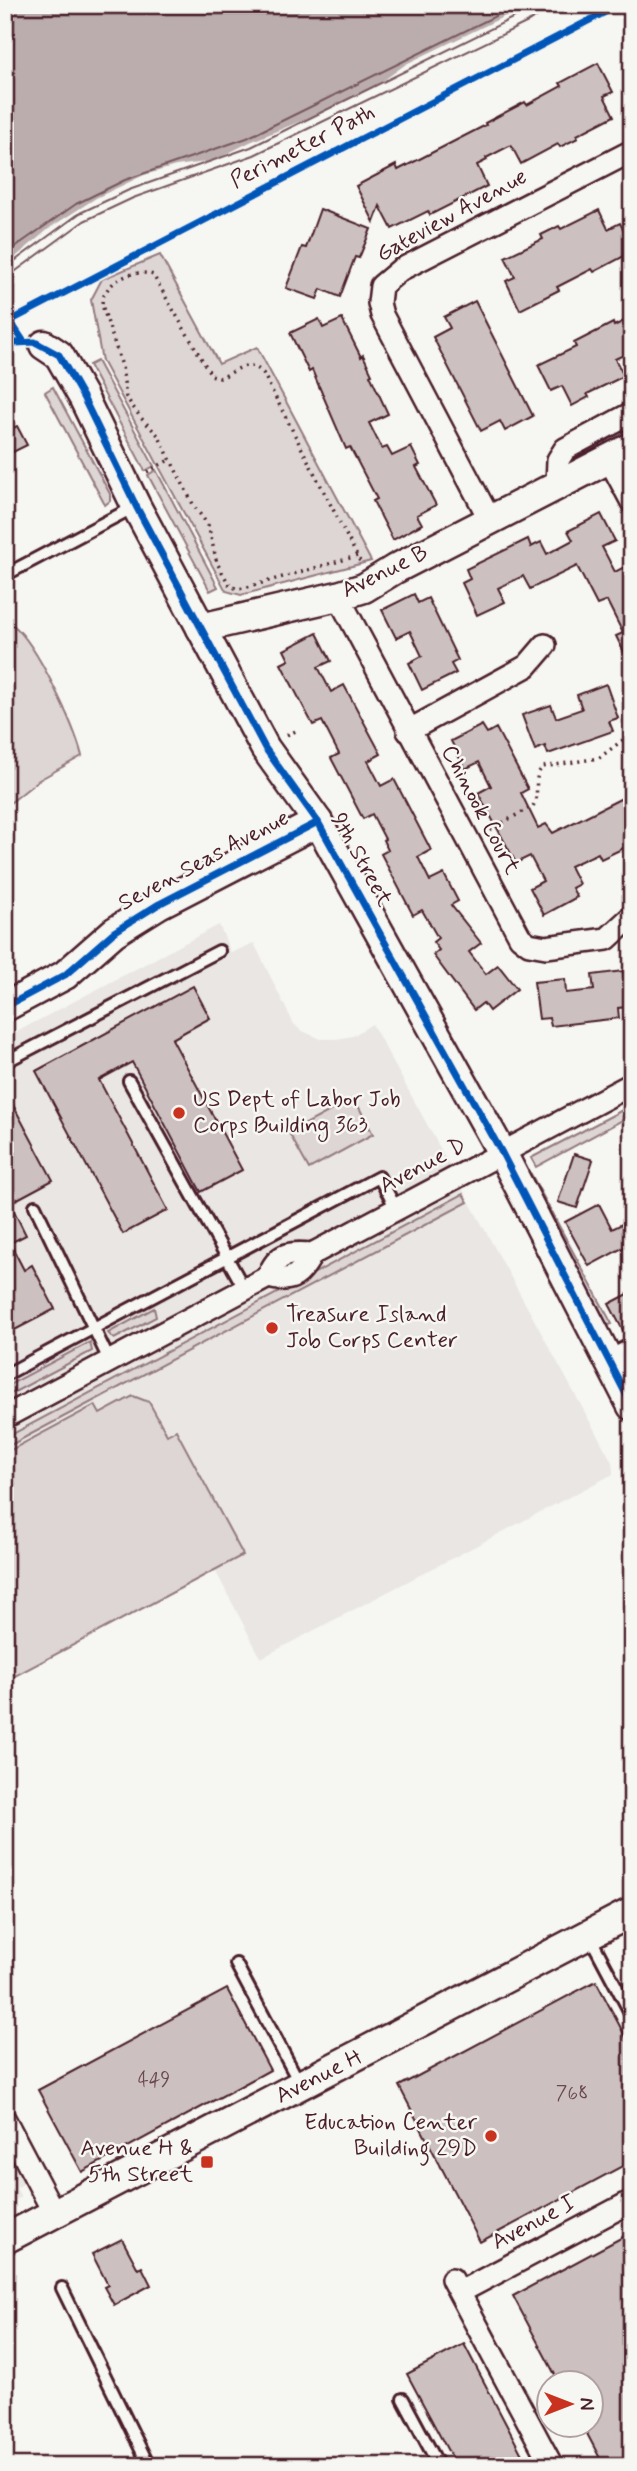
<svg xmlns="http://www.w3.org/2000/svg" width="637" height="2471" font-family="Mynerve,sans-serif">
	<rect width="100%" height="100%" fill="#f6f6f2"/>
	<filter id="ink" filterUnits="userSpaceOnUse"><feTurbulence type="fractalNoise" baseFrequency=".0143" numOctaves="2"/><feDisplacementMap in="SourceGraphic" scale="14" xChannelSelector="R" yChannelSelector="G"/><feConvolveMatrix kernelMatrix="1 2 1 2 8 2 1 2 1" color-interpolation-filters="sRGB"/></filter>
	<g filter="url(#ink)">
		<g fill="#e9e6e3">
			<polygon points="219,925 231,953 254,943 293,1023 300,1030 321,1039 337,1039 353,1036 372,1024 612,1462 613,1474 261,1658 215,1570 5,1681 5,1038"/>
			<polygon points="5,2145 25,2183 16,2188 21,2197 5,2206"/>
		</g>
		<g fill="#ddd6d5" stroke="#947a80" stroke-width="2">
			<polygon points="160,255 219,364 257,347 371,561 241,595 226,591 102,361 91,300 102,279"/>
			<polygon points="97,361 154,466 145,471 89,365"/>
			<polygon points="53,387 110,494 110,501 105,505 45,392"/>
			<polygon points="156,470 218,587 210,591 148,475"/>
			<path d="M13,625c24,19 61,100 69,131l-43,24 -34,27v-179z"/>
			<polygon points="354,1098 373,1134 309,1169 289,1133"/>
			<polygon points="632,1105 632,1115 536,1167 531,1158"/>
			<polygon points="531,1174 612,1324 604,1327 526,1177"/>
			<polygon points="463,1194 468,1202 5,1448 5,1438"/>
			<polygon points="154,1308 156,1317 114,1339 108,1333"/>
			<polygon points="90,1342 92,1351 5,1397 5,1387"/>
			<polygon points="133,1396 149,1402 167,1435 176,1430 243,1555 15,1676 5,1657 5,1453 95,1405 100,1414"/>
		</g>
		<polygon fill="#bbadae" stroke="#8e747a" stroke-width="2" points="5,5 570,5 87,227 5,287"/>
		<polygon fill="#f6f6f2" points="528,5 574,5 535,30 258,165 137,207 88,230 5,291 5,266 51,227 96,198 144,175 176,166 213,161 250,142 325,111 373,88 406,64"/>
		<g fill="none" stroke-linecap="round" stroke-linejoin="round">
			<g stroke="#77585f" stroke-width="2">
				<polyline points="5,254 76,204 125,180 247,138 518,5"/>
				<polyline points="5,268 80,213 129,190 251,147 539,5"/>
				<polyline points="5,279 84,221 133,198 254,155 530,21 556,5"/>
			</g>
		</g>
		<g fill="#ccc1c0" stroke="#4a1f2b" stroke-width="2">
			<polygon points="598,63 613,92 604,96 614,116 577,135 578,138 560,147 558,144 521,164 511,145 486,158 487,160 477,165 487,186 430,215 428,211 392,229 380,206 374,222 356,186 396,165 398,170 486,125 485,123 525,102 527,105 562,86 560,83"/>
			<polygon points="320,209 371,229 359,258 355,257 340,297 321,289 317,299 286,288 302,247 306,248"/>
			<polygon points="599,210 608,229 620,223 632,247 632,252 594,272 592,269 557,287 559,290 520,310 506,281 515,277 505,257 543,239 541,235 559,226 561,229"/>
			<polygon points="475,301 533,416 505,431 500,421 481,431 433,337 450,328 444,317"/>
			<polygon points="632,317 632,351 615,359 624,376 587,394 589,397 572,406 562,386 551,391 538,365 576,347 574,343 613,323 614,326"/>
			<polygon points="319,319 323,328 342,319 361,357 363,355 372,374 370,375 388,414 369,423 382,449 387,447 392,456 411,447 420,465 416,467 436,505 417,515 422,524 393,540 373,501 377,499 350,447 346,449 312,370 309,372 290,333"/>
			<polygon points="17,426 27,445 5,456 5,432"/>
			<polygon points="601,514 615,541 602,547 615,572 632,563 632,669 616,636 623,633 607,601 597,605 577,566 530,589 523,576 498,588 505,602 477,615 462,583 470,579 466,569 528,539 531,547 541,542 547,554 573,540 568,531"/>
			<polygon points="414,594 418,603 428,598 458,660 451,664 456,673 422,690 409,663 422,656 410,631 396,638 382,610"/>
			<polygon points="317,633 331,661 318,667 331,692 344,685 381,754 368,761 381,786 394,779 431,850 418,857 430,881 444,874 458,901 451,905 481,943 469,952 486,974 498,965 517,989 489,1011 483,1003 474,1010 433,955 439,950 433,942 438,938 422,910 413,915 381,854 388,850 383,840 385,839 372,814 363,819 331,758 339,754 322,721 313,725 281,664 289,660 284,650"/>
			<polygon points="606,684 618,718 609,721 613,731 548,754 545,746 535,750 522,715 551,705 556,718 582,709 577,695"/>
			<polygon points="482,725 487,733 496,728 528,789 521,793 538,828 546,824 553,833 632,793 632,844 601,859 598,853 570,866 579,884 572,888 577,897 544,915 530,888 543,881 530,856 516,863 478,793 491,786 479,762 465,769 451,741"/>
			<polygon points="623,971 627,1007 618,1008 619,1018 551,1026 549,1018 539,1019 534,982 565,979 566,993 594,990 592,975"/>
			<polygon points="193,986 210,1018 172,1039 242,1170 201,1192 132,1062 99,1080 168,1210 123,1234 36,1071"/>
			<polygon points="5,1090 53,1180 10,1203 26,1235 10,1243 24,1270 32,1265 55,1309 5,1335"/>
			<polygon points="574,1154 593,1160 577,1208 558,1202"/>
			<polygon points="599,1204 612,1229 632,1219 632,1243 589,1266 565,1222"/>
			<polygon points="632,1292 632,1336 627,1338 609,1304"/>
			<polygon points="596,1981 632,2049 632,2161 480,2242 399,2086"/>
			<polygon points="227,1989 270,2070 82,2172 38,2090"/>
			<polygon points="632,2232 632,2466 604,2466 583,2426 592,2426 592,2384 560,2384 513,2296"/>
			<polygon points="122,2239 138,2269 142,2267 151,2285 114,2305 104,2287 108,2285 92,2254"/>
			<polygon points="464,2344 528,2466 456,2466 407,2374"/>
		</g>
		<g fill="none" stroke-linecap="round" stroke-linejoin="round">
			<defs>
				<g id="lane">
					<polyline points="5,575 136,506"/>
					<polyline points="5,1062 219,951"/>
					<polyline points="129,1081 245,1290"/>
					<polyline points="35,1206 110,1362"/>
					<polyline points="606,1357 632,1344"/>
					<polyline points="5,1375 379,1177 397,1210"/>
					<polyline points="589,1935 632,2016"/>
					<polyline points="236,1964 300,2084"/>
					<polyline points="62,2288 149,2466"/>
					<polyline points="403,2399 439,2466"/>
				</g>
				<g id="street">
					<polyline points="609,459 632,502"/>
					<polyline points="557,485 558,460 565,449 632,413"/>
					<polyline points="490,520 382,315 379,303 381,286 400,270 632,151"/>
					<polyline points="338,596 520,937 529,944 546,947 607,939 632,916"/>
					<polyline points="408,731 527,666 545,645"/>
					<path d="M268,1277c25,7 33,-3 44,-23"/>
					<path d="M5,1417l263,-140c9,-24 20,-25 44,-23l320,-170"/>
					<polyline points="5,2120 54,2213"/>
					<polyline points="452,2279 552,2466"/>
					<polyline points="460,2292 632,2201"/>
				</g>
				<g id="secondary">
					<polyline points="44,345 59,355 83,397 136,506 265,748 318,822 502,1153 632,1406"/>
					<polyline points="201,628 338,596 364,588 395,569 632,447"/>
					<polyline points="5,1007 65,975 114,932 159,904 318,822"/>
					<polyline points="5,2239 632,1912"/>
				</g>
			</defs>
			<use href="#lane" stroke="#4a1f2b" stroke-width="16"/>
			<use href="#street" stroke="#4a1f2b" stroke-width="26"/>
			<use href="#secondary" stroke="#4a1f2b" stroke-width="33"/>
			<g stroke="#4a1f2b" stroke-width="3.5" stroke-dasharray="2 5" stroke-linecap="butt">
				<polyline points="5,324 619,5"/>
				<polyline points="5,349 23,342"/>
				<polyline points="147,472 169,460"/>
				<path d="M357,556l-113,32 -6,1 -8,-3 -13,-23 -9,-38 -14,-19 -36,-71 -17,-17 -15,-21 -4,-31 -20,-61c0,-22 31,-38 51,-30l58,100 9,3c16,-6 27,-21 43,-5l94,183 5,9"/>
				<polyline points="287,735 298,730"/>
				<path d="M484,833l49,-27c8,-13 -2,-28 10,-39l56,-9 33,-25"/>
			</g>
			<use href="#lane" stroke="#f6f6f2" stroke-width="10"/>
			<use href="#street" stroke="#f6f6f2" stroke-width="21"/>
			<use href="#secondary" stroke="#f6f6f2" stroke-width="28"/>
			<defs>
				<g id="cycleway">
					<polyline points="24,342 10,321 619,5"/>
					<polyline points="5,349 15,343 35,342 59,355 83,397 136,506 265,748 318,822 502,1153 632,1406"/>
					<polyline points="5,1007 65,975 114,932 159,904 318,822"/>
				</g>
			</defs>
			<use href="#cycleway" stroke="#f6f6f2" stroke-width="11"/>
			<use href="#cycleway" stroke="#0057b8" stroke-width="7"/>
		</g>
	</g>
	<g fill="#c8321e" stroke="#f6f6f2" stroke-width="2.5">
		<circle cx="179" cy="1113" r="7"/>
		<circle cx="272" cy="1328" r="7"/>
		<circle cx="491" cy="2136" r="7"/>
		<rect x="200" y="2155" width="14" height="14" rx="3.5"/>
	</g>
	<g text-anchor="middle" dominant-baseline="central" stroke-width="5" stroke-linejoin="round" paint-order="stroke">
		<g font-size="19" fill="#6a4850">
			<text x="154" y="2080">449</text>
			<text x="572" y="2093">768</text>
		</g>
		<g font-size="23" fill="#4a1f2b" stroke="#f6f6f2">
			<text transform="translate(303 147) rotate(-27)">Perimeter Path</text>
			<text transform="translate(452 216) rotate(-29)">Gateview Avenue</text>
			<text transform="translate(385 572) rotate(-26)">Avenue B</text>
			<text transform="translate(480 810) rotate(62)">Chinook Court</text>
			<text transform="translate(361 860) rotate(61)">9th Street</text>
			<text transform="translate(204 861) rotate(-28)">Seven Seas Avenue</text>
			<text transform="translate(423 1166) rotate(-28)">Avenue D</text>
			<text transform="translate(319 2077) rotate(-27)">Avenue H</text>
			<text transform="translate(534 2223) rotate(-28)">Avenue I</text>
		</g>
		<g font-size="23" fill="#4a1f2b" stroke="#f6f6f2" text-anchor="start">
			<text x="193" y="1100">US Dept of Labor Job<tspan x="193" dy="26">Corps Building 363</tspan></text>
			<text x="286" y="1315">Treasure Island<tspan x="286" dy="26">Job Corps Center</tspan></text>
			<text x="477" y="2123" text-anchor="end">Education Center<tspan x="477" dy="26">Building 29D</tspan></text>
			<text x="193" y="2149" text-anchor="end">Avenue H &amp;<tspan x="193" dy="26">5th Street</tspan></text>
		</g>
	</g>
	<rect width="637" height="2471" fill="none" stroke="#f6f6f2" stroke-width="28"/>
	<rect x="14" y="14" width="609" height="2443" fill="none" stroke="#4a1f2b" stroke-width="2.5" filter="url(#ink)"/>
	<g transform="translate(570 2404) rotate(90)"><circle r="33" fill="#f6f6f2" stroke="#b1a0a2" stroke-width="2"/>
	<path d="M0-5L12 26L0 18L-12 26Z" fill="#c8321e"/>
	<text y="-10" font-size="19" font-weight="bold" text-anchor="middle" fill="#4a1f2b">N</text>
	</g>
</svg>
